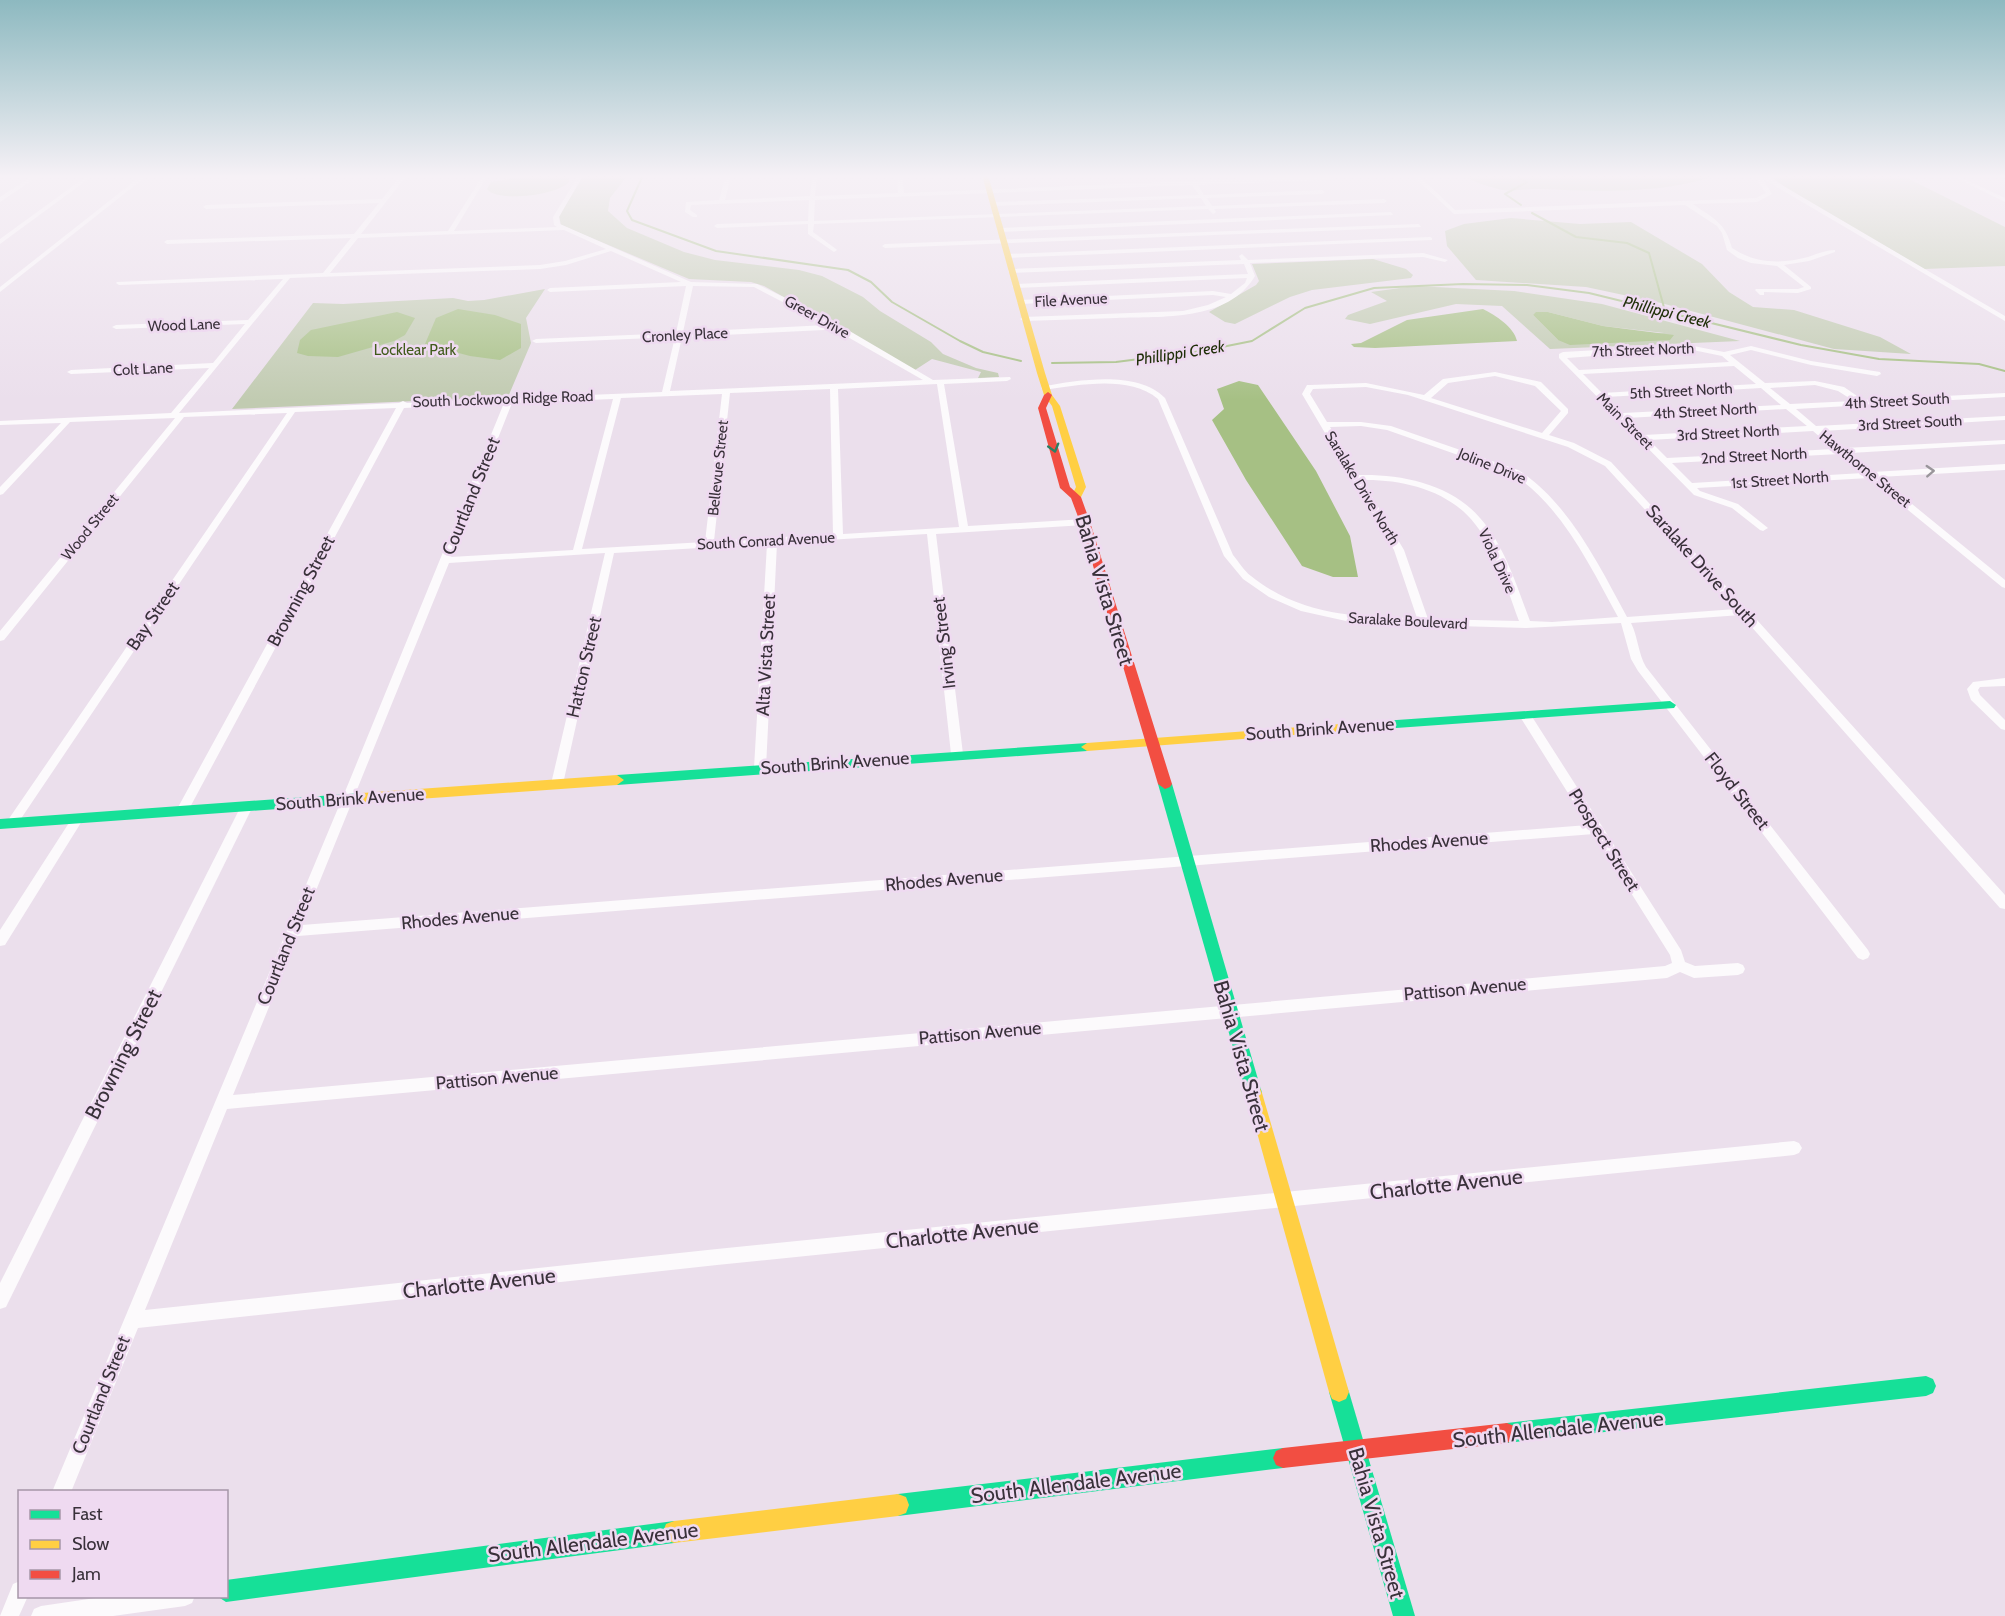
<svg xmlns="http://www.w3.org/2000/svg" width="2005" height="1616" font-family="Cabin,sans-serif">
	<rect width="100%" height="100%" fill="#ebdfec"/>
	<g fill="#c1cbb1" fill-rule="evenodd">
		<path d="M536,175h33v7c-11,13 -72,21 -82,7l4,-7z"/>
		<polygon points="584,175 628,175 610,198 608,211 627,228 684,252 715,260 799,270 822,276 863,297 880,311 931,342 943,354 976,368 998,373 999,377 978,378 981,372 932,359 915,370 764,286 751,282 689,279 561,225 559,216"/>
		<path d="M1464,175h253c-56,20 -119,16 -178,14 -13,0 -29,3 -41,0 -12,-3 -25,-7 -34,-14z"/>
		<polygon points="1780,175 1901,175 2005,227 2005,266 1924,269 1789,190 1774,179"/>
		<polygon points="1511,218 1580,224 1631,222 1702,264 1729,292 1753,307 1794,310 1880,337 1911,354 1834,349 1661,303 1586,287 1476,280 1447,246 1445,231 1464,224"/>
		<polygon points="1373,259 1406,269 1413,275 1411,278 1312,290 1290,297 1235,324 1225,322 1209,312 1256,285 1259,281 1252,264"/>
		<path d="M1415,286l99,5 88,13 138,37 -190,8 -48,-43 -46,-2 -86,20 -25,-5 3,-4 39,-14 -16,-9zM1548,312l55,14 61,7 -106,7 -25,-25z"/>
		<polygon points="545,289 526,318 531,343 508,397 232,409 313,303 343,304 453,298 468,301 484,300"/>
	</g>
	<g fill="#a6c084">
		<polygon points="458,309 495,315 521,324 521,348 500,360 470,356 425,344 436,318"/>
		<path d="M1483,309c12,6 31,18 34,32l-142,7 -21,-1 -3,-3 10,-1 46,-23z"/>
		<polygon points="397,312 415,318 405,335 394,341 338,357 308,356 297,353 300,340 311,330"/>
		<polygon points="1536,312 1548,312 1603,326 1674,335 1670,340 1570,345 1558,340 1533,315"/>
		<polygon points="1239,381 1258,385 1316,471 1350,536 1358,577 1333,577 1302,566 1246,480 1212,420 1224,409 1217,389"/>
	</g>
	<g fill="none" stroke-linecap="round" stroke-linejoin="round">
		<g stroke="#a6c084" stroke-width="2">
			<polyline points="643,175 627,211 632,220 716,251 848,270 871,282 892,302 960,341 983,352 1021,361"/>
			<polyline points="1514,175 1527,182 1505,194 1521,205"/>
			<polyline points="1532,213 1576,237 1627,243 1649,253 1665,311"/>
			<polyline points="1052,363 1116,362 1202,351 1252,341 1305,308 1374,288 1463,284 1527,285 1589,293 1801,345 1879,359 1979,364 2005,371"/>
		</g>
		<g fill="#fcfafc" fill-rule="evenodd">
			<polygon points="34,175 40,175 0,202 0,197"/>
			<polygon points="88,175 94,175 0,244 0,239"/>
			<polygon points="142,175 148,175 0,292 0,287"/>
			<polygon points="226,175 236,176 334,175 331,177 236,180 228,178"/>
			<path d="M401,175h6l-46,59 87,-3 35,-56h5l-34,56 103,-4 -3,-2 -1,-8 26,-42h4l-24,42 1,7 131,58 66,2 79,39 97,57 77,-3 1,2 -4,2 -63,3 24,142 117,-7 5,3 -5,3 -149,9 27,220 -6,4 -6,-4 -24,-220 -150,9 -11,225 -6,4 -6,-4 13,-224 -153,9 -51,231 -6,4 -6,-4 54,-231 -156,10 -147,362 1286,-100 -69,-110 6,-4 4,1 152,238 4,12 10,4 43,-3 5,2 2,4 -2,4 -5,2 -44,3 -14,-6 -13,6 -1440,131 -82,201 572,-61 1077,-108 5,2 3,5 -3,5 -5,2 -1077,110 -579,63 -67,164h-19l297,-710 155,-379 -100,5 -216,403 -6,4 -6,-4 220,-403 -101,4 -279,414 -4,1 -6,-4 2,-3 279,-407 -103,4 -180,223 -4,1v-10l175,-213 -105,4 -67,72 -3,1v-8l61,-64 -61,2v-4l171,-8 38,-45 -138,6 -4,-2 4,-2 142,-7 32,-39 -129,5 -4,-2 4,-2 132,-5 35,-41 -164,6 -3,-2 1,-1 206,-9 28,-35 -184,6 -3,-2 3,-2 187,-6 25,-31 -173,6 -3,-2 3,-2 176,-6zM564,230l42,19 -41,12 -25,4 -210,8 28,-35zM611,251l70,31 -131,6 -3,2 3,2 136,-6 -10,47 -140,6 -4,2 4,2 139,-6 -13,55 -149,6 -3,-1 -4,2 -99,4 -4,-2 -4,2 -220,10 111,-135 250,-9 26,-4zM693,286l61,1 73,38 -144,7zM832,328l91,52 -253,11 12,-54 142,-7zM937,384l22,143 -116,7 -5,-145zM830,389l3,145 -119,7 16,-148zM722,394l-17,148 -123,7 39,-151zM613,399l-40,151 -122,7 61,-154zM1594,834l76,121 2,8 -7,3 -1432,129 65,-159z"/>
			<path d="M726,175h5l-6,25 85,-4 2,-21h5l-2,21 83,-3 -1,-18h5l2,18 430,-18 1,3 -8,2 -129,5 6,10 118,-5 3,2 -3,2 -115,4 5,8 172,-7 3,2 -3,2 -170,6 2,3 -3,2 -5,-5 -394,15 -1,8 23,17 1,1 -3,2 -26,-18v-10l-91,4 -3,-2 3,-2 91,-3 1,-21 -118,5 -1,5 7,5v2h-4l-8,-5 1,-10 33,-2zM1192,185l7,10 -206,7 -3,2 3,2 208,-8 5,8 -392,15 1,-21z"/>
			<path d="M1412,175h6l37,35 301,-12 10,-5 -10,-14 4,-4h11l-3,2 237,139v5l-242,-142 9,15 -15,8 -64,2c21,15 32,18 39,44 24,16 49,16 76,9 9,-3 18,-7 27,-7v2l-26,9 -25,4 27,22v2l-13,4 -34,-1v3h-4l-5,-5 1,-1h42l6,-2 -27,-21 -26,-3 -13,-5 -11,-8 -5,-17 -5,-7 -32,-21 -231,9z"/>
			<polygon points="1950,175 1956,175 2005,198 2005,202"/>
			<polygon points="1391,212 1393,215 1000,232 997,230 1000,228"/>
			<polygon points="1419,224 1421,227 885,248 882,246 885,244"/>
			<polygon points="1430,237 1432,238 1432,240 1007,258 1004,256 1007,254"/>
			<path d="M1423,253l25,7 -3,2 -22,-5 -173,6 5,13c-27,46 -93,40 -139,42 -30,1 -61,2 -92,3l-4,-2 4,-2 159,-6 25,-6 18,-8 -13,-2 -193,9 -3,-2 3,-2 193,-9 18,3 14,-11 2,-5 -232,10 -3,-2 3,-2 233,-10 -4,-10 -233,9 -3,-2 3,-2 230,-9 -2,-4 3,-2 6,6z"/>
			<path d="M1688,345l36,7 27,-6 60,15 69,11 1,2 -4,2 -66,-11 -60,-15 -21,5 35,28 50,-2 29,6 19,13 142,-7v4l-209,12 20,17 189,-10v4l-183,11 22,17 161,-8v4l-155,9 23,19 132,-8v6l-126,7 126,103v8l-3,-1 -133,-109 -172,10 3,3 38,13 30,24 -5,3 -3,-1 -28,-22 -38,-13 -135,-137v-4l4,-2zM1688,349l34,7 7,6 -150,8 -12,-12zM1734,366l22,18 -154,9 -19,-19zM1815,385l23,6 16,10 -64,3 -20,-16zM1761,388l20,17 -158,8 -17,-16zM1786,409l21,17 -163,9 -17,-17zM1813,431l21,18 -167,9 -18,-18zM1840,454l23,19 -171,10 -20,-20z"/>
			<path d="M1495,372l46,10 27,27v4l-19,22 25,8 37,19 137,148 257,285v14l-5,-1 -259,-293 -110,8c7,14 7,30 15,44l222,283 2,4 -2,4 -5,2 -5,-2 -220,-287 -7,-12 -10,-36 -95,5 -171,-5 -54,-12 -32,-14 -26,-18 -19,-23 -66,-157c-29,-24 -79,-14 -113,-9l-4,-2 4,-2c34,-6 93,-16 120,12l68,157c6,7 11,16 18,21 50,40 106,41 166,42l-23,-68 -92,-156 5,-9h3l56,-2 58,12 19,-16zM1495,376l40,10 26,25 -19,22 -111,-35 17,-15zM1366,387l42,8 160,52 37,19 131,143 -109,8c-27,-50 -59,-116 -109,-147l-127,-44 -30,-4h-34l-17,-28 3,-5zM1361,426l26,4 125,44c49,30 79,94 106,143l-66,5 -22,-1c-13,-34 -25,-75 -50,-103 -29,-34 -78,-44 -121,-43l-29,-48zM1362,480c40,-1 87,10 113,44 22,27 32,65 44,97l-91,-2 -24,-69z"/>
			<polygon points="2005,678 2005,686 1980,687 1978,690 1980,695 2005,720 2005,730 2001,729 1971,700 1967,689 1973,682"/>
			<polygon points="247,802 253,806 6,1307 0,1309 0,1283 241,806"/>
			<polygon points="78,814 84,818 82,821 5,945 0,946 0,930 74,815"/>
			<polygon points="20,1581 20,1596 28,1596 19,1616 0,1616 13,1584"/>
			<polygon points="109,1596 195,1596 192,1603 185,1606 113,1616 31,1616 34,1609 41,1606"/>
		</g>
		<g fill="#16e098" fill-rule="evenodd">
			<polygon points="1670,701 1676,705 1674,708 1368,730 1362,726 1368,722"/>
			<polygon points="1087,743 1093,747 1087,751 617,785 610,780 617,775"/>
			<polygon points="1165,779 1172,784 1262,1093 1260,1098 1254,1101 1248,1098 1246,1093 1158,784"/>
			<polygon points="362,793 369,798 362,803 0,829 0,819"/>
			<polygon points="1926,1376 1933,1379 1936,1386 1933,1393 1926,1396 1507,1443 1500,1440 1497,1433 1500,1426 1507,1423"/>
			<polygon points="1339,1382 1346,1385 1349,1392 1415,1616 1393,1616 1329,1392 1332,1385"/>
			<polygon points="1283,1448 1290,1451 1293,1458 1290,1465 1283,1468 898,1516 890,1513 887,1505 890,1497 898,1494"/>
			<polygon points="674,1521 682,1524 685,1532 682,1540 674,1543 226,1602 217,1596 226,1596 226,1580"/>
		</g>
		<g fill="#ffcf43" fill-rule="evenodd">
			<polygon points="982,175 988,175 1045,373 1052,395 1060,406 1086,487 1080,499 1076,500 1071,497 1076,487 1052,406 1044,395 1037,373"/>
			<polygon points="1368,722 1374,726 1372,729 1087,751 1081,747 1087,743"/>
			<polygon points="617,775 624,780 617,785 362,803 355,798 362,793"/>
			<polygon points="1254,1085 1260,1088 1262,1093 1349,1392 1346,1399 1339,1402 1332,1399 1329,1392 1246,1093 1248,1088"/>
			<polygon points="898,1494 906,1497 909,1505 906,1513 898,1516 674,1543 666,1540 663,1532 666,1524 674,1521"/>
		</g>
		<g fill="#f24e42" fill-rule="evenodd">
			<polygon points="1048,392 1052,395 1046,408 1070,487 1081,497 1090,522 1172,784 1170,787 1165,789 1158,784 1080,522 1071,498 1060,488 1038,408 1044,395"/>
			<polygon points="1507,1423 1514,1426 1517,1433 1514,1440 1507,1443 1283,1468 1276,1465 1273,1458 1276,1451 1283,1448"/>
		</g>
	</g>
	<defs><path id="oneway-chevron" d="M-2-3.5L2.5 0L-2 3.5" fill="none" stroke-width="1.6" stroke-linecap="round" stroke-linejoin="round" transform="scale(1.5)"/></defs>
	<use stroke="#298064" href="#oneway-chevron" transform="translate(1054 448) rotate(74)"/>
	<use stroke="#9a969b" href="#oneway-chevron" transform="translate(1930 471) rotate(-3)"/>
	<linearGradient id="sky" x2="0" y2="1"><stop stop-color="#8db9c0"/><stop offset="0.44" stop-color="#f6f1f6"/><stop offset="1" stop-color="#f6f1f6" stop-opacity="0"/></linearGradient>
	<rect width="2005" height="401" fill="url(#sky)"/>
	<g text-anchor="middle" dominant-baseline="central" stroke-width="5" stroke-linejoin="round" paint-order="stroke">
		<g font-size="15" fill="#39313a" stroke="#efdaf1">
			<text transform="translate(1071 300) rotate(-3)">File Avenue</text>
			<text transform="translate(817 317) rotate(29)">Greer Drive</text>
			<text transform="translate(184 325) rotate(-2)">Wood Lane</text>
			<text transform="translate(685 335) rotate(-3)">Cronley Place</text>
			<text transform="translate(1643 350) rotate(-2)">7th Street North</text>
			<text transform="translate(143 369) rotate(-3)">Colt Lane</text>
			<text transform="translate(1681 391) rotate(-3)">5th Street North</text>
			<text transform="translate(503 399) rotate(-2)">South Lockwood Ridge Road</text>
			<text transform="translate(1897 401) rotate(-3)">4th Street South</text>
			<text transform="translate(1705 411) rotate(-3)">4th Street North</text>
			<text transform="translate(1625 421) rotate(45)">Main Street</text>
			<text transform="translate(1910 423) rotate(-3)">3rd Street South</text>
			<text transform="translate(1728 433) rotate(-3)">3rd Street North</text>
			<text transform="translate(1754 456) rotate(-3)">2nd Street North</text>
			<text transform="translate(1492 466) rotate(22)">Joline Drive</text>
			<text transform="translate(718 468) rotate(-84)">Bellevue Street</text>
			<text transform="translate(1865 469) rotate(39)">Hawthorne Street</text>
			<text transform="translate(1780 480) rotate(-4)">1st Street North</text>
			<text transform="translate(1362 488) rotate(59)">Saralake Drive North</text>
			<text transform="translate(90 527) rotate(-51)">Wood Street</text>
			<text transform="translate(766 541) rotate(-3)">South Conrad Avenue</text>
			<text transform="translate(1497 561) rotate(65)">Viola Drive</text>
			<text transform="translate(1408 621) rotate(3)">Saralake Boulevard</text>
		</g>
		<g font-size="15" fill="#405b1b" stroke="#efdaf1">
			<text x="415" y="350">Locklear Park</text>
		</g>
		<g font-size="16" font-style="italic" fill="#1f2f08" stroke="#efdaf1">
			<text transform="translate(1667 312) rotate(14)">Phillippi Creek</text>
			<text transform="translate(1180 353) rotate(-9)">Phillippi Creek</text>
		</g>
		<g font-size="18" fill="#39313a" stroke="#efdaf1">
			<text transform="translate(471 496) rotate(-68)">Courtland Street</text>
			<text transform="translate(1702 566) rotate(48)">Saralake Drive South</text>
			<text transform="translate(301 591) rotate(-62)">Browning Street</text>
			<text transform="translate(153 616) rotate(-56)">Bay Street</text>
			<text transform="translate(944 643) rotate(-97)">Irving Street</text>
			<text transform="translate(766 655) rotate(-87)">Alta Vista Street</text>
			<text transform="translate(584 667) rotate(-77)">Hatton Street</text>
			<text transform="translate(1320 729) rotate(-4)">South Brink Avenue</text>
			<text transform="translate(835 763) rotate(-4)">South Brink Avenue</text>
			<text transform="translate(1737 791) rotate(52)">Floyd Street</text>
			<text transform="translate(350 799) rotate(-4)">South Brink Avenue</text>
			<text transform="translate(1604 840) rotate(58)">Prospect Street</text>
			<text transform="translate(1429 842) rotate(-4)">Rhodes Avenue</text>
			<text transform="translate(944 880) rotate(-5)">Rhodes Avenue</text>
			<text transform="translate(460 918) rotate(-5)">Rhodes Avenue</text>
			<text transform="translate(286 946) rotate(-68)">Courtland Street</text>
			<text transform="translate(1465 989) rotate(-5)">Pattison Avenue</text>
			<text transform="translate(980 1033) rotate(-5)">Pattison Avenue</text>
			<text transform="translate(497 1078) rotate(-5)">Pattison Avenue</text>
			<text transform="translate(101 1395) rotate(-68)">Courtland Street</text>
		</g>
		<g font-size="21" fill="#39313a" stroke="#efdaf1">
			<text transform="translate(1105 590) rotate(73)">Bahia Vista Street</text>
			<text transform="translate(123 1054) rotate(-63)">Browning Street</text>
			<text transform="translate(1242 1056) rotate(74)">Bahia Vista Street</text>
			<text transform="translate(1446 1184) rotate(-6)">Charlotte Avenue</text>
			<text transform="translate(962 1233) rotate(-6)">Charlotte Avenue</text>
			<text transform="translate(479 1283) rotate(-6)">Charlotte Avenue</text>
			<text transform="translate(1558 1429) rotate(-6)">South Allendale Avenue</text>
			<text transform="translate(1076 1483) rotate(-7)">South Allendale Avenue</text>
			<text transform="translate(1377 1523) rotate(74)">Bahia Vista Street</text>
			<text transform="translate(593 1542) rotate(-7)">South Allendale Avenue</text>
		</g>
	</g>
	<rect x="18" y="1490" width="210" height="108" fill="#efdaf1" stroke="#a696a8" stroke-width="1.5"/>
	<rect x="30" y="1510" width="30" height="9" fill="#16e098" stroke="#a696a8" stroke-width="1.5"/>
	<text x="72" y="1520" font-size="18" fill="#39313a">Fast</text>
	<rect x="30" y="1540" width="30" height="9" fill="#ffcf43" stroke="#a696a8" stroke-width="1.5"/>
	<text x="72" y="1550" font-size="18" fill="#39313a">Slow</text>
	<rect x="30" y="1570" width="30" height="9" fill="#f24e42" stroke="#a696a8" stroke-width="1.5"/>
	<text x="72" y="1580" font-size="18" fill="#39313a">Jam</text>
</svg>
